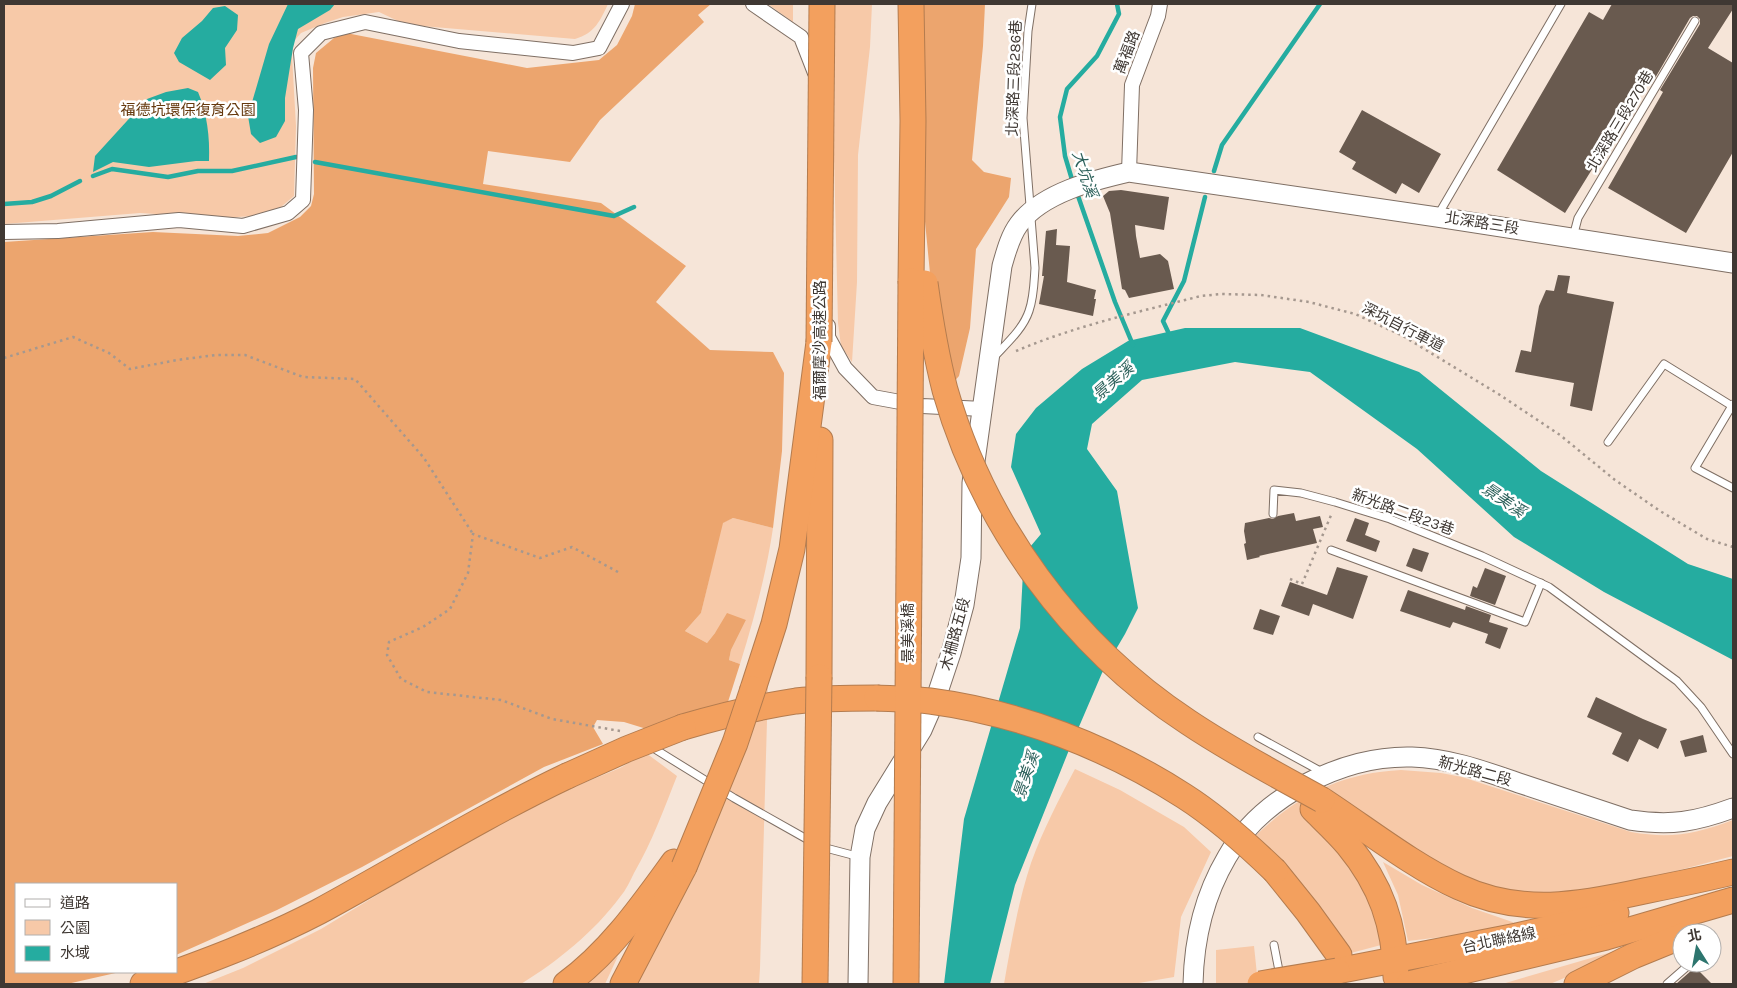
<svg xmlns="http://www.w3.org/2000/svg" width="1737" height="988" font-family="Karla,'Noto Sans TC',sans-serif">
	<rect width="100%" height="100%" fill="#f6e5d8"/>
	<g fill="#f7c9a8">
		<path d="M4,4h604c-8,17 -13,29 -33,35l-153,-13 -24,-5 -19,-9 -36,5 -18,6 -24,10 -7,8 -2,15 4,70 -2,70 -13,11 -28,9 -31,2 -82,-5 -136,11z"/>
		<polygon points="768,4 793,4 793,22"/>
		<polygon points="835,4 872,4 870,47 858,155 857,282 852,362 841,346 838,323 834,157"/>
		<path d="M733,518l40,10c-7,47 -19,91 -33,136l-11,-4 2,-10 15,-30 -31,13 -8,10 -22,-12 16,-18 21,-90z"/>
		<polygon points="768,685 760,968 759,984 634,984 750,737"/>
		<path d="M646,753l31,23c-13,33 -25,66 -43,97 -4,8 -8,17 -14,24 -26,35 -62,64 -99,87h-318l40,-16 78,-39 84,-51 46,-31 123,-60 46,-19z"/>
		<path d="M1075,769l45,21 64,37 27,25 -30,65 -7,60 -41,7h-129c7,-40 14,-82 27,-121 12,-33 28,-64 44,-94z"/>
		<path d="M1401,770l40,3 21,4 169,55c40,7 65,2 102,-12v36l-141,37h-67l-24,-4 -29,-9 -26,-12 -27,-16 -90,-60 25,78 29,61 -2,14 -30,8 -100,-113c44,-43 88,-67 150,-70z"/>
		<polygon points="1383,862 1422,885 1472,908 1527,927 1408,941 1398,895"/>
		<polygon points="1254,946 1258,984 1216,984 1216,950"/>
		<polygon points="1629,947 1595,965 1550,984 1502,984"/>
		<polygon points="618,956 605,984 584,984"/>
	</g>
	<g fill="#eca56e">
		<polygon points="635,4 711,4 698,15 704,22 600,120 570,162 488,151 483,184 601,203 686,266 656,302 710,350 773,352 784,373 782,451 773,528 733,518 723,523 701,613 685,631 707,643 715,633 727,613 746,620 731,650 729,660 740,664 727,705 650,730 624,722 597,720 593,727 603,744 544,767 362,867 277,910 176,955 176,884 16,884 16,972 120,972 67,984 4,984 4,242 153,232 238,236 268,233 300,217 311,206 314,194 313,68 316,53 334,38 346,33 527,68 599,60 617,45 632,16"/>
		<polygon points="924,4 985,4 983,46 972,160 984,172 1011,178 1009,197 976,249 970,328 959,376 952,384 932,294 924,211 921,107"/>
	</g>
	<g fill="#25aca0">
		<polygon points="288,4 335,4 330,10 298,29 293,48 285,98 285,121 276,137 260,143 251,134 248,116 269,44"/>
		<polygon points="225,6 238,15 237,30 225,48 226,65 210,80 179,62 174,53 182,38 202,21 213,8"/>
		<path d="M188,88l10,4c9,21 12,45 11,69h-13l-47,6 -36,-5 -20,10 2,-16 52,-57 19,-7z"/>
		<polygon points="1185,328 1300,328 1419,372 1541,471 1688,564 1733,579 1733,660 1604,592 1514,537 1417,449 1310,372 1235,362 1142,380 1092,424 1087,449 1117,491 1138,608 1125,634 1102,673 1069,750 1015,885 990,984 944,984 964,819 1020,628 1024,554 1041,534 1011,467 1016,434 1036,408 1082,369 1128,341"/>
	</g>
	<g fill="none" stroke-linecap="round" stroke-linejoin="round">
		<g stroke="#25aca0" stroke-width="4.5">
			<polyline points="315,162 614,216 634,207"/>
			<polyline points="1214,171 1222,145 1320,4"/>
			<polyline points="93,176 112,169 168,177 198,171 232,171 296,157"/>
			<polyline points="1073,183 1065,156 1060,117 1067,89 1097,56 1119,14 1117,4"/>
			<polyline points="1077,193 1115,302 1133,345"/>
			<polyline points="4,204 32,202 51,196 80,181"/>
			<polyline points="1170,336 1163,321 1184,281 1205,197"/>
		</g>
	</g>
	<g fill="#695a4f">
		<polygon points="1612,4 1733,4 1733,9 1708,48 1733,63 1733,152 1686,233 1608,188 1663,92 1660,90 1700,24 1700,19 1697,16 1693,16 1690,18 1651,85 1646,82 1565,213 1497,170 1589,12 1603,20"/>
		<polygon points="1362,110 1441,154 1419,193 1402,183 1396,194 1352,169 1356,162 1339,152"/>
		<polygon points="1121,190 1169,197 1164,230 1135,225 1136,236 1140,258 1160,254 1168,261 1174,289 1129,298 1125,290 1122,289 1110,213 1103,196 1109,191"/>
		<polygon points="1057,229 1056,245 1070,246 1067,282 1096,290 1094,299 1096,299 1093,316 1039,304 1044,276 1042,276 1046,231"/>
		<polygon points="1558,275 1570,276 1567,293 1614,302 1592,411 1570,406 1574,383 1515,372 1521,350 1531,352 1539,306 1546,290 1554,291"/>
		<polygon points="1294,513 1296,521 1320,516 1323,527 1313,529 1317,543 1259,556 1260,557 1247,560 1244,544 1246,543 1244,531 1245,523 1269,518 1273,519 1278,516"/>
		<polygon points="1355,518 1369,523 1365,535 1380,541 1376,552 1346,541"/>
		<polygon points="1413,548 1429,553 1422,572 1406,566"/>
		<polygon points="1337,567 1368,576 1353,619 1313,604 1309,616 1281,606 1290,582 1327,595"/>
		<polygon points="1485,568 1506,576 1495,605 1470,596 1473,586 1477,588"/>
		<polygon points="1408,590 1465,610 1466,606 1491,615 1489,622 1508,628 1500,649 1485,643 1488,634 1453,622 1450,628 1400,611"/>
		<polygon points="1260,609 1280,616 1273,635 1253,629"/>
		<polygon points="1596,697 1643,719 1667,729 1658,749 1639,739 1628,762 1612,754 1622,733 1587,717"/>
		<polygon points="1703,735 1707,752 1685,757 1680,741"/>
		<polygon points="1695,967 1712,984 1676,984 1692,970"/>
	</g>
	<g fill="none" stroke-linecap="round" stroke-linejoin="round">
		<defs>
			<g id="lane">
				<polyline points="1438,215 1561,4"/>
				<polyline points="1573,237 1578,218 1695,21"/>
				<path d="M994,357c13,-14 29,-28 35,-46 5,-14 5,-29 6,-43l-12,-150 5,-87 4,-27"/>
				<polyline points="1733,404 1695,468 1733,488"/>
				<polyline points="1608,442 1664,364 1732,406"/>
				<polyline points="1273,514 1274,490 1301,493 1335,502 1390,519 1482,556 1549,587 1677,681 1701,707 1733,754"/>
				<polyline points="1331,550 1525,622 1541,583"/>
				<polyline points="1258,737 1322,772"/>
				<polyline points="650,746 734,798 812,842"/>
				<polyline points="822,847 860,857"/>
				<polyline points="1274,945 1280,976"/>
				<polyline points="1667,984 1691,963"/>
			</g>
			<g id="street">
				<polyline points="753,4 801,37 815,73"/>
				<polyline points="1129,172 1132,85 1158,16 1160,4"/>
				<polyline points="4,232 58,231 179,220 243,226 288,213 303,200 306,110 301,53 321,33 365,22 459,41 573,53 599,48 622,4"/>
				<polyline points="828,326 828,337 845,368 873,397 922,406 983,409"/>
			</g>
			<g id="secondary">
				<path d="M858,984l2,-127 5,-28 12,-26 45,-73 14,-32 15,-45 13,-48 7,-47 1,-75 30,-217c4,-14 8,-30 17,-42 23,-31 75,-44 110,-52l308,45 296,46"/>
				<path d="M1193,984c1,-45 11,-88 34,-127 35,-61 116,-102 185,-100 38,1 75,15 110,27 36,12 72,24 108,36 41,6 65,2 103,-12"/>
			</g>
			<g id="highway">
				<polyline points="911,281 913,121 911,4"/>
				<polyline points="819,677 820,440"/>
				<polyline points="753,689 774,624 792,549 819,342"/>
				<path d="M683,727c37,-11 74,-20 113,-26 27,-3 54,-3 81,-3"/>
				<path d="M1322,800c43,28 91,66 137,87 62,29 121,18 185,4 30,-6 60,-12 89,-19"/>
				<path d="M1313,809c12,12 25,24 35,36 33,40 47,80 48,132"/>
				<polyline points="1275,871 1308,912 1339,955"/>
				<polyline points="1337,971 1517,936 1616,913"/>
				<path d="M143,984c60,-21 119,-43 175,-72 83,-45 163,-95 249,-136"/>
				<path d="M566,984c44,-32 76,-78 108,-122"/>
				<polyline points="623,984 684,867"/>
				<polyline points="1409,984 1606,937 1733,900"/>
				<polyline points="1577,984 1633,956 1682,936"/>
			</g>
		</defs>
		<use href="#lane" stroke="#7f6f64" stroke-width="9"/>
		<use href="#street" stroke="#7f6f64" stroke-width="16"/>
		<use href="#secondary" stroke="#7f6f64" stroke-width="21"/>
		<use href="#highway" stroke="#b47c4f" stroke-width="27"/>
		<g stroke="#a5988f" stroke-width="2.5" stroke-dasharray="2.5 4" stroke-linecap="butt">
			<path d="M1016,351c59,-25 122,-39 185,-55l20,-2 40,1 48,7 46,12 48,22 97,59 60,40 55,45 45,31 47,28 26,8"/>
			<polyline points="4,358 73,337 109,353 130,369 177,360 216,355 245,355 303,377 355,379 424,458 473,534"/>
			<polyline points="618,572 572,547 540,558 473,534 468,573 450,609 423,627 389,642 387,655 401,679 427,692 501,700 552,719 620,731"/>
			<polyline points="1290,579 1302,584 1332,513"/>
		</g>
		<use href="#lane" stroke="#fff" stroke-width="7"/>
		<use href="#street" stroke="#fff" stroke-width="14"/>
		<use href="#secondary" stroke="#fff" stroke-width="19"/>
		<use href="#highway" stroke="#f3a05e" stroke-width="25"/>
		<defs>
			<g id="highway-bridge">
				<path d="M925,283c5,36 11,72 20,107 38,134 127,256 243,332 43,29 89,53 134,78"/>
				<polyline points="819,342 822,4"/>
				<path d="M877,698c18,1 36,1 53,3 90,12 178,46 254,95 33,21 63,48 91,75"/>
				<polyline points="567,776 627,749 683,727"/>
				<polyline points="684,867 735,743 753,689"/>
				<polyline points="815,984 819,677"/>
				<polyline points="906,984 911,281"/>
				<polyline points="1260,984 1337,971"/>
			</g>
		</defs>
		<use href="#highway-bridge" stroke="#b47c4f" stroke-width="27" stroke-linecap="butt"/>
		<use href="#highway-bridge" stroke="#f3a05e" stroke-width="25"/>
	</g>
	<g text-anchor="middle" dominant-baseline="central" stroke-width="5" stroke-linejoin="round" paint-order="stroke">
		<g font-size="15" fill="#3f3833" stroke="#fff">
			<text transform="translate(1127 52) rotate(-69)">萬福路</text>
			<text transform="translate(1014 78) rotate(-88)">北深路三段286巷</text>
			<text transform="translate(1620 121) rotate(-59)">北深路三段270巷</text>
			<text transform="translate(1482 223) rotate(9)">北深路三段</text>
			<text transform="translate(1403 327) rotate(27)">深坑自行車道</text>
			<text transform="translate(820 340) rotate(-90)">福爾摩沙高速公路</text>
			<text transform="translate(1403 512) rotate(20)">新光路二段23巷</text>
			<text transform="translate(908 633) rotate(-90)">景美溪橋</text>
			<text transform="translate(955 634) rotate(-75)">木柵路五段</text>
			<text transform="translate(1475 771) rotate(15)">新光路二段</text>
			<text transform="translate(1499 940) rotate(-12)">台北聯絡線</text>
		</g>
		<g font-size="15" fill="#66390e" stroke="#fff">
			<text x="188" y="110">福德坑環保復育公園</text>
		</g>
		<g font-size="16" font-style="italic" fill="#2d615b" stroke="#fff">
			<text transform="translate(1085 174) rotate(72)">大坑溪</text>
			<text transform="translate(1113 381) rotate(-41)">景美溪</text>
			<text transform="translate(1504 500) rotate(34)">景美溪</text>
			<text transform="translate(1026 775) rotate(-71)">景美溪</text>
		</g>
	</g>
	<rect width="1737" height="988" fill="none" stroke="#3f3833" stroke-width="10"/>
	<rect x="15" y="883" width="162" height="90" fill="#ffffff" stroke="#b2afad"/>
	<rect x="25" y="899" width="25" height="8" fill="#ffffff" stroke="#b2afad"/>
	<text x="60" y="908" font-size="15" fill="#3f3833">道路</text>
	<rect x="25" y="920" width="25" height="15" fill="#f7c9a8" stroke="#b2afad"/>
	<text x="60" y="933" font-size="15" fill="#3f3833">公園</text>
	<rect x="25" y="946" width="25" height="15" fill="#25aca0" stroke="#b2afad"/>
	<text x="60" y="958" font-size="15" fill="#3f3833">水域</text>
	<g transform="translate(1697 948) rotate(349)"><circle r="24" fill="#ffffff" stroke="#b2afad"/>
	<path d="M0-4L9 19L0 12L-9 19Z" fill="#2d756e"/>
	<text y="-8" font-size="14" font-weight="bold" text-anchor="middle" fill="#3f3833">北</text>
	</g>
</svg>
